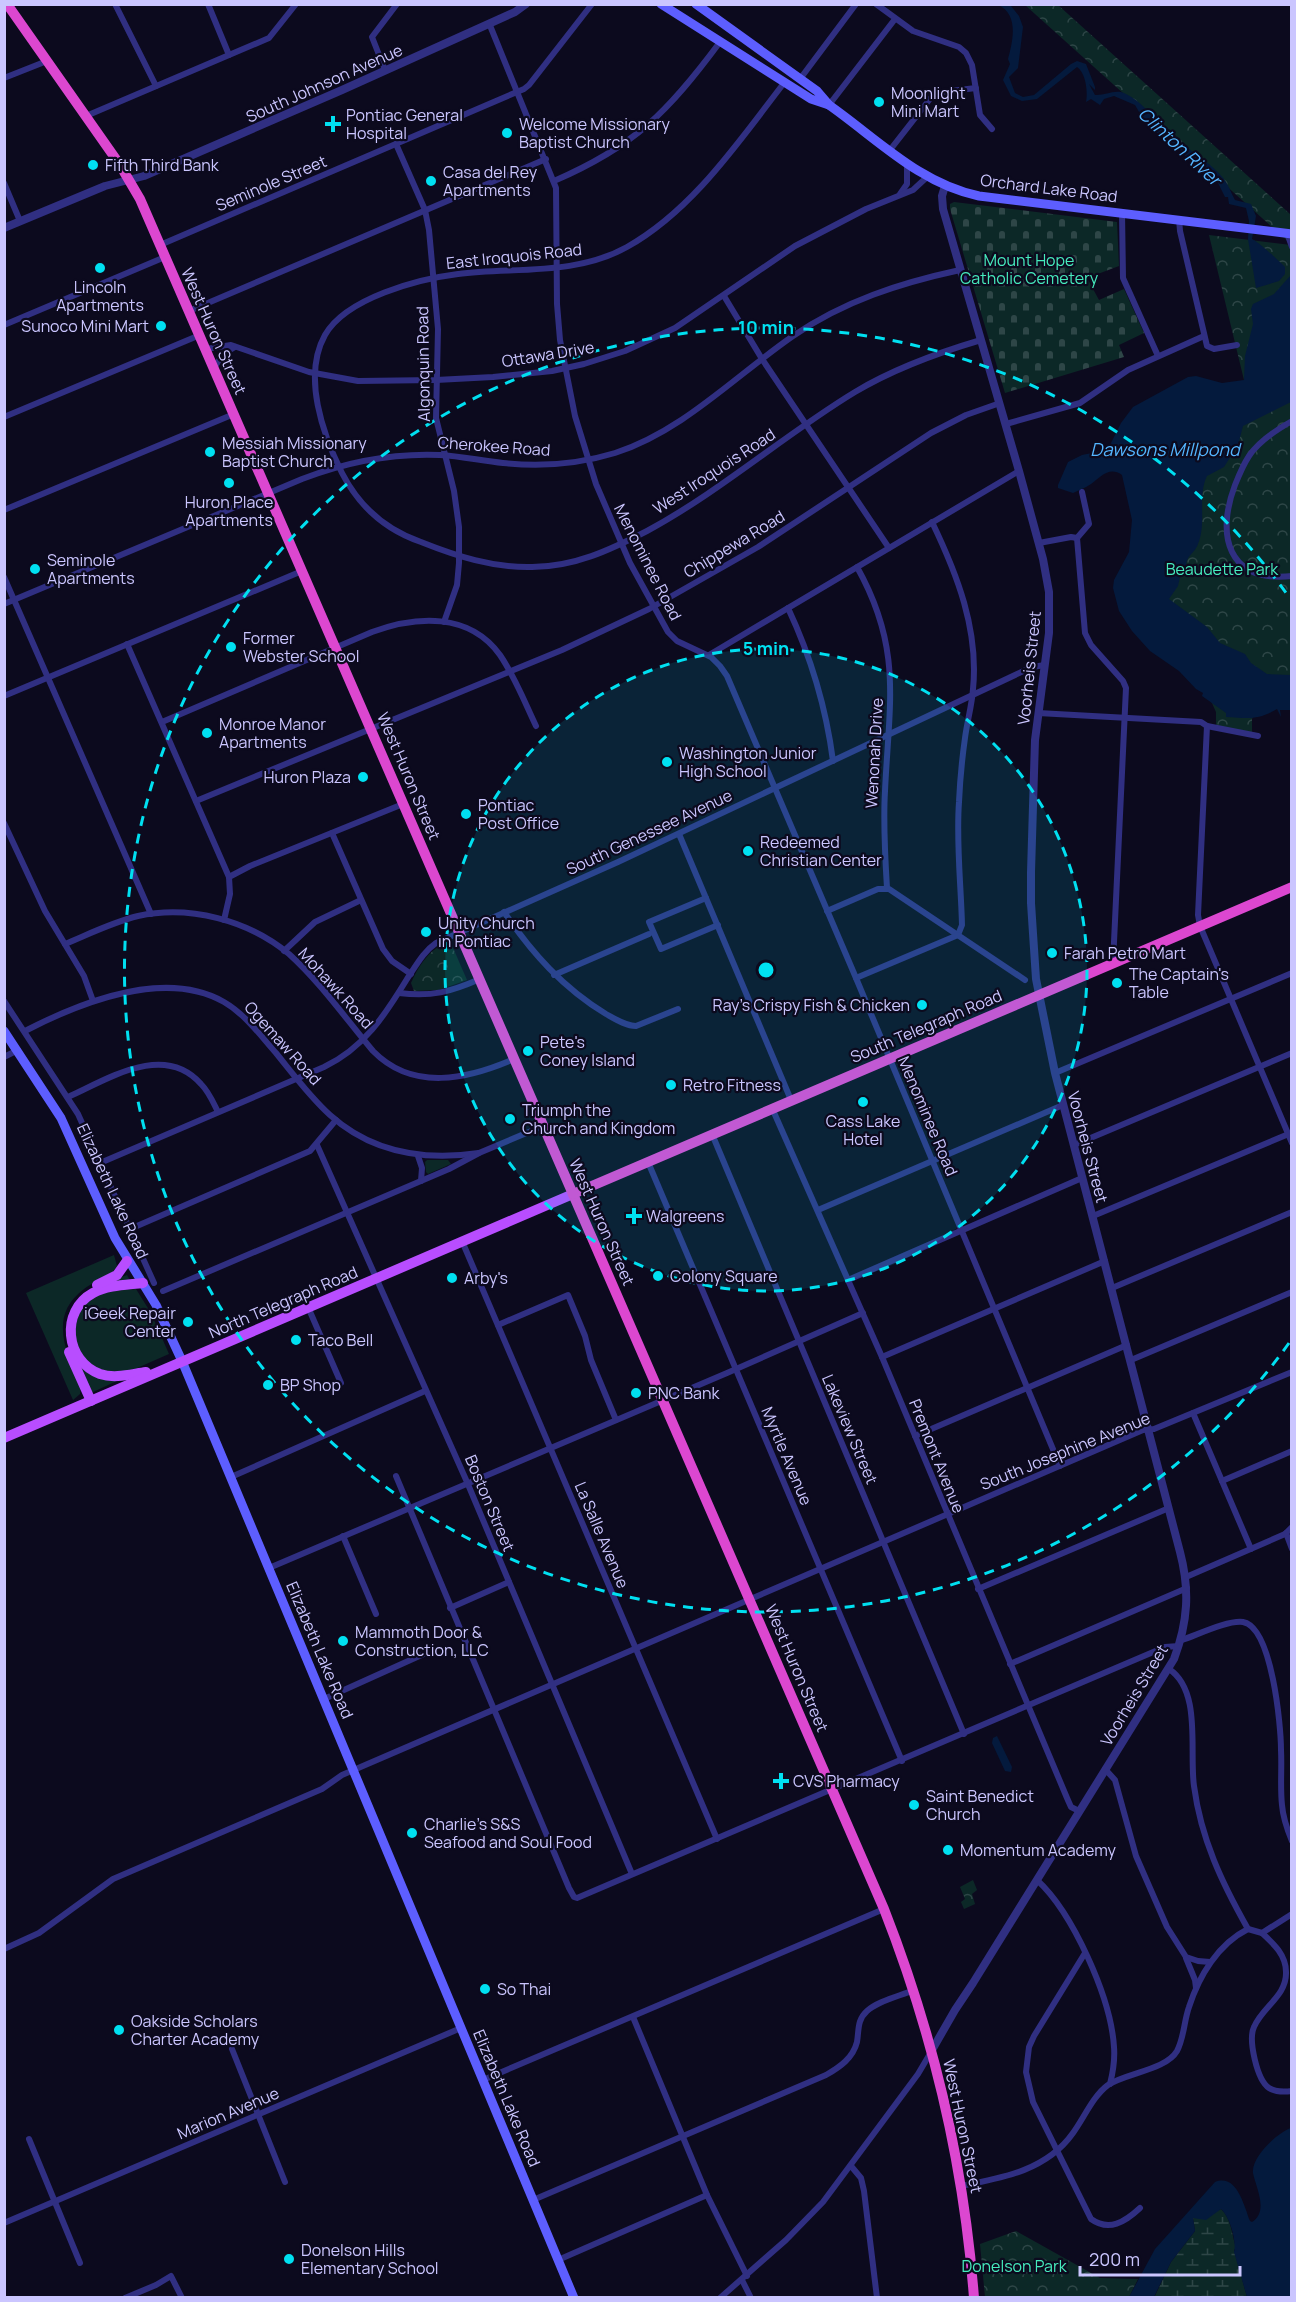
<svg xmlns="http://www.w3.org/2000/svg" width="1296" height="2302" font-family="Manrope,sans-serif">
	<defs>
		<pattern id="forest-crowns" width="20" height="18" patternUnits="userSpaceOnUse" patternTransform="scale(1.5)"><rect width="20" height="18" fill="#0c2827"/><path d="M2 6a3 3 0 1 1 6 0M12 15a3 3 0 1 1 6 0" fill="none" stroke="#2e4647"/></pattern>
		<pattern id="wetland-marsh" width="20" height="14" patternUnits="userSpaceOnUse" patternTransform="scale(1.5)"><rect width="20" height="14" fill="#0c2827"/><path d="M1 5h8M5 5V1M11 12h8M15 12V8" fill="none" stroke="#2e4647"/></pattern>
		<pattern id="cemetery-stones" width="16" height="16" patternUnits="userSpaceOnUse" patternTransform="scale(1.5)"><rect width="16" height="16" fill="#0c2827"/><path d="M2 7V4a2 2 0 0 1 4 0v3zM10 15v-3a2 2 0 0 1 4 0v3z" fill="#2e4647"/></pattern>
	</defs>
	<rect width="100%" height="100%" fill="#0c0a1e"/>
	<g fill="#0c2827">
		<polygon points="427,1160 448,1160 451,1164 428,1174 426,1172 425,1162"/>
		<path d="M114,1255l3,11c-12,18 -18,12 -33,23 -37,27 -17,65 -3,98l-1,7 -7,6 -47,-107z"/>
		<path d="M127,1275l4,7c-13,2 -29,2 -41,10 -43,28 -19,89 31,87l-30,14c-7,-9 -11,-22 -16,-33 -24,-53 10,-68 52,-85z"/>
		<polygon points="136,1289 151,1313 169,1354 128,1372 115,1375 87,1364 73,1335 81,1307 100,1292"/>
	</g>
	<g fill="url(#forest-crowns)">
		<polygon points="1025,5 1058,5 1290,214 1291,244"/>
		<polygon points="1209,235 1291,245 1291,705 1264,697 1252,719 1252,732 1249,733 1216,725 1216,712 1151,566 1244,380"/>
		<path d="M450,941l17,39 -28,10 -25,1 -3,-8c8,-18 19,-35 39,-42z"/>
		<polygon points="973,1880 977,1890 972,1894 975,1904 964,1909 961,1902 965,1899 960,1887"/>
		<polygon points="1016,2231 1100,2278 1138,2279 1129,2297 985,2297 980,2244"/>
	</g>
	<path fill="url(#wetland-marsh)" d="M1221,2209c10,9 11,26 15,39l-2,2 13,47 -93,1 17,-36 24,-31 -2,-14 6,1z"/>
	<polygon fill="url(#cemetery-stones)" points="954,202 1117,222 1119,266 1087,278 1099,300 1124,289 1144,333 1119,345 1124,357 1005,393 950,209 950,204"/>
	<g fill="#041a3d">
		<path d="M998,5l13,1 8,10 4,11 -5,41 -9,9 6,16 8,4 11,-2 37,-31 6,-3 9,3 9,23v3l-6,-6 6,11c10,1 21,-7 31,-1 15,7 27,23 38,34 18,19 44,31 60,51 5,7 7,14 11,21l16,4 5,12 -4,23c8,4 26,21 33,28v7l-6,7 -23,7 -8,-49 1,-18 -3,-13 -17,-4 -1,-7h-3l-9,-18 -33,-25 -6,-8 -17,-10 -18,-19 -7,-12 -21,-9 -10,3 -4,6 -9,-6 -5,3c2,-10 0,-29 -9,-35l-40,32 -15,2 -11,-5 -8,-16 7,-16 -2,-5c5,-18 11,-45 -10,-54z"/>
		<path d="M1291,275v127l-48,24 -5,19 -14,22 -17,9c-10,20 0,46 -9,68 -4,11 -12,10 -12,24l-5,5 -3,13 -9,13 38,28 13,16 25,11 6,9 16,11 24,1v35h-11l1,7 -4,-8c-20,12 -29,9 -51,8v-4l-24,-17 1,-3 -7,-4 -17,-18 -29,-20 -18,-20 -13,-20 -6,-23 1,-8 15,-28 3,-32 -10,-45c-13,-9 -21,2 -31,9 -6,4 -12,6 -18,9l-15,-5v-3l10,-23 14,-7 15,-3 12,-5 12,-24 12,-16 55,-30 8,-1 26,7 22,-3 1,-24 8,-32 -2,-15 2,-5 21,-10z"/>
		<polygon points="997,1736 1012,1767 1011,1772 1005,1771 992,1743 993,1738"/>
		<path d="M1291,2128v169h-44l-13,-45c3,-10 -4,-35 -13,-43l-15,11 -13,-2 2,13 -24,31 -17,35h-25l26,-48 60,-67c22,-9 29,24 35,39l2,1c17,-11 4,-34 1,-49 -2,-16 25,-41 38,-45z"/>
	</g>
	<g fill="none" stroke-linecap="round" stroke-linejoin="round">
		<g stroke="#302f82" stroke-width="6">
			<polyline points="115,4 156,86"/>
			<polyline points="208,4 229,55"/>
			<polyline points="876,4 913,31 959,47 966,53 972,65 980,115 992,129"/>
			<polyline points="489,23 556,188 557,304 560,340 575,416 596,484 630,563 668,632 677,641 711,657 720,666 727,676 856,978 1060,1466"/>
			<polyline points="385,70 372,37 397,4"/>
			<polyline points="4,78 47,61"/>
			<polyline points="800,79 856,4"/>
			<path d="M784,83c-45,58 -91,127 -157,164 -52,29 -113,20 -169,27 -40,5 -112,24 -133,61 -23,41 -2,100 17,138 17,33 44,57 79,69 35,14 72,26 111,25 42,0 78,-17 115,-36 74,-40 137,-96 208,-139 40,-24 82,-39 126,-52"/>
			<polyline points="829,105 895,19"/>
			<polyline points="86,116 269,38 296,4"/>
			<polyline points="396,144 425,210 429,230 438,329 436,418 454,491 459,527 459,563 457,585 444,622"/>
			<polyline points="890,150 933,95 942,92 976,88"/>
			<path d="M554,181c81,-35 114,-69 166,-139"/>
			<polyline points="4,183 20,221"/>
			<polyline points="900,194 907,184 907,163"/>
			<polyline points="1122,212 1123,278 1158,356"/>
			<polyline points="1179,219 1180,231 1207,346 1214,349 1237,345"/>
			<polyline points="1287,233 1292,247"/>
			<polyline points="160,245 524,89 529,85 592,4"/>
			<polyline points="724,296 762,359 889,548"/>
			<polyline points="189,311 546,159"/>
			<polyline points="4,325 165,257"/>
			<polyline points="206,349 231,345 309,372 358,381 436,380 493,377 552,371 584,364 625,351 675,328 795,246 866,209 913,190 927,177"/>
			<polyline points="214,368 223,354 235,347"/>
			<polyline points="4,417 200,335"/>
			<path d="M1292,421c-16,9 -33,20 -43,35 -6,9 -10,19 -14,29 -19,50 -8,98 57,91"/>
			<polyline points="1006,424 1080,403 1128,370 1204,336"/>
			<polyline points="4,510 234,414"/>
			<path d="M932,522c25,52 47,108 41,167 -1,16 -6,33 -8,49 -3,21 -5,42 -6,64 -3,41 2,82 3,123l-4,10"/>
			<polyline points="1077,538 1085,633 1091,645 1123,681 1126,688 1113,963"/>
			<polyline points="1077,538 1089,524 1082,492"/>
			<polyline points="1039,543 1071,537 1077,538"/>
			<path d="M857,567c46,82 32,136 28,224 -2,33 0,65 2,97"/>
			<polyline points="4,577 151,914"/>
			<path d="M4,604l298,-125c44,-17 90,-26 138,-24 21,1 42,6 63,8 37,4 76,1 112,-10 68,-22 120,-77 178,-117 51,-35 107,-53 167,-66"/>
			<path d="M788,608c23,49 38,99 45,153"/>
			<polyline points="127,644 229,877 230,894 224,920"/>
			<polyline points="709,655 1019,471"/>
			<polyline points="4,696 302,571"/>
			<polyline points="1038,713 1201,722 1207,726 1258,736"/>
			<path d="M162,722l210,-90c44,-16 97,-20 128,23 15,22 25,48 36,71"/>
			<polyline points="1207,726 1198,915 1200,926 1292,1143"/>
			<polyline points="196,801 562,650 649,609 758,547 931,433 966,415 1000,403"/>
			<polyline points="4,823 45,911 84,976 93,1001"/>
			<polyline points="332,833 383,949 392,961 411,974"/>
			<polyline points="679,834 791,1100"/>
			<polyline points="229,877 250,866 403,804"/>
			<polyline points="706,898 649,922 661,949 718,925"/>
			<polyline points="827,911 878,889 889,889 1025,980"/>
			<path d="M504,912c28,41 59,76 102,102 9,5 20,12 30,12l42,-17"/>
			<path d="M65,944c24,-10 48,-22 73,-28 52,-11 110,4 151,38 31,28 57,65 84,97 40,41 95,28 141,8"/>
			<polyline points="284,951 315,922 361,900"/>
			<polyline points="554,975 649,934"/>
			<polyline points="856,978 958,935"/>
			<path d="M399,993c33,4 51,-1 81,-14"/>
			<polyline points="4,1001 78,1114 154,1283"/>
			<path d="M25,1031c54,-28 140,-63 199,-29 21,12 36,33 52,51 17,21 34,44 54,62 42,38 94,46 149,38"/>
			<polyline points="4,1057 18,1050"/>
			<polyline points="1055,1073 1292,973"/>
			<path d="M68,1097c40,-18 96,-55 133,-13 8,8 12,18 17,28"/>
			<polyline points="772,1108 882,1357 1067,1798 1071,1807 1079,1811"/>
			<polyline points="712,1134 964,1734"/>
			<polyline points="317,1145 467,1482 632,1874"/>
			<polyline points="1074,1145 1292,1053"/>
			<polyline points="418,1156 422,1168 421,1181"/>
			<polyline points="648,1162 902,1761"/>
			<path d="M100,1163l224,-96c40,-19 61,-52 83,-88 9,-13 16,-27 29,-36l182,-81 414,-195 13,-2"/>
			<polyline points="818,1210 1063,1105"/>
			<polyline points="1093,1216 1291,1133"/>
			<polyline points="130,1229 310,1151 336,1120"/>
			<polyline points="462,1241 717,1839"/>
			<polyline points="848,1280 1082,1178"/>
			<polyline points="1112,1288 1292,1212"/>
			<polyline points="163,1291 449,1169 479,1153 543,1126"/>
			<polyline points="308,1307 341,1383"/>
			<polyline points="498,1325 568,1295 585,1336 591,1360 616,1420"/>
			<polyline points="882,1357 1105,1261"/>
			<polyline points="1131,1360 1292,1292"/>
			<polyline points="1193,1413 1251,1549"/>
			<polyline points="915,1436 1127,1345"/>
			<polyline points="396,1476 569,1888 574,1897 577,1898 1165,1647 1179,1646"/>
			<polyline points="231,1477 425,1391"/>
			<polyline points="1222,1481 1292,1451"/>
			<polyline points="1286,1533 1292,1549"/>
			<polyline points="343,1536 376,1614"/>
			<polyline points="269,1568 727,1373 863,1313"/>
			<polyline points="1186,1577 1285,1534 1292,1527"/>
			<polyline points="978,1589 1169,1508"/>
			<polyline points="450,1608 509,1582"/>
			<path d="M1182,1640c15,-5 46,-20 61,-18 29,5 38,104 38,128 1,18 -1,37 1,55 1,13 5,24 10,36"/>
			<polyline points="1010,1664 1187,1588"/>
			<path d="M1169,1669c33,22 20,82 25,117 7,53 28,97 54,143"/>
			<polyline points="324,1699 426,1653"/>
			<polyline points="1105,1769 1115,1780 1136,1856 1167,1927 1186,1957 1198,1961 1210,1962"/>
			<path d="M1037,1880c36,33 74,118 77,167 1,12 -1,25 -4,37"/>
			<path d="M1262,1933c12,11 24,22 24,39 1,24 -24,35 -32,55 -6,13 3,53 15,61 6,4 15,4 23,3"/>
			<polyline points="4,1949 39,1933 113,1879 322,1789 342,1775 1143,1430 1154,1429 1292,1372"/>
			<path d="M1085,1953l-51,83 -5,11 -3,25 7,30 58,117c18,13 34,3 49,-11"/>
			<polyline points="1186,1958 1195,1980 1196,1988"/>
			<polyline points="633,2017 707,2195 747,2276"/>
			<polyline points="232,2049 285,2182"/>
			<polyline points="483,2080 884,1909"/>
			<polyline points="29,2139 80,2263"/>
			<polyline points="851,2166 861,2178 864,2191 877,2298"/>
			<path d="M961,2186c42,-8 86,-16 112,-53 11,-15 20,-37 35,-48 18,-12 58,-15 69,-34 7,-13 7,-30 12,-44 10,-31 29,-63 59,-78l14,4 30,-19"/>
			<path d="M533,2200l293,-125c14,-8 27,-17 31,-33 2,-12 0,-22 10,-31 11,-10 33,-15 47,-21"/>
			<polyline points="4,2223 461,2028"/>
			<polyline points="558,2260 707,2195"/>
			<polyline points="742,2280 751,2298"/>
			<polyline points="125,2298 156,2285 171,2276 182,2298"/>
			<polyline points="720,2298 786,2240 823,2202 918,2074 931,2052"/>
		</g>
		<g stroke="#302f82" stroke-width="8">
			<polyline points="4,228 105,186 144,176 342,90 515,12 526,4"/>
			<path d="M932,2050l23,-40 18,-27 201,-324c14,-37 16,-69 6,-107l-125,-479 -19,-94 -5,-76v-31l4,-132 14,-107v-41l-6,-33 -24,-88 -76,-262 -1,-13 3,-10"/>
		</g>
		<g stroke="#5d5eff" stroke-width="9">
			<polyline points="661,4 811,99 829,105"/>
			<path d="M696,4l121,87 12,14c47,33 91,79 150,91l313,38"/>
			<polyline points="4,1031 61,1118 115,1238 156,1305 182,1361 574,2298"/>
		</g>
		<g stroke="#b84dff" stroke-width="10">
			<path d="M143,1283c-17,2 -35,2 -50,10 -33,18 -28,68 7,81 15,5 31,0 46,-2"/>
			<polyline points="97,1285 117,1275 127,1261"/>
			<polyline points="69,1352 91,1401"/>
			<polyline points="4,1438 573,1194"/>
		</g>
		<g stroke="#dc47d0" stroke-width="10">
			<path d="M7,4l113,161 20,34 744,1710c49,125 80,255 90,389"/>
			<polyline points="573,1194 1292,887"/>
		</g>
	</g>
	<circle cx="766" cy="970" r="321" fill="#00e0f1" fill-opacity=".12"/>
	<g fill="none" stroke="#00e0f1" stroke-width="3" stroke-dasharray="10 8">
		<circle cx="766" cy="970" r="321"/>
		<path d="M1289 1343A642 642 0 1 1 1289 597"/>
	</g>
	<g fill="#00e0f1" stroke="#0c0a1e" stroke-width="2">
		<circle cx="879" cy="102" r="6"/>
		<path d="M330 115h6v6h6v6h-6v6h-6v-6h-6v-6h6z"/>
		<circle cx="507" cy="133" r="6"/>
		<circle cx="93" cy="165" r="6"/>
		<circle cx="431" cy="181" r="6"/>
		<circle cx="100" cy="268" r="6"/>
		<circle cx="161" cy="326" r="6"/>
		<circle cx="210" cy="452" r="6"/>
		<circle cx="229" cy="483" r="6"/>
		<circle cx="35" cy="569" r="6"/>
		<circle cx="231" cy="647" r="6"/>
		<circle cx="207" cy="733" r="6"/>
		<circle cx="667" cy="762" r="6"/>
		<circle cx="363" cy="777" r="6"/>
		<circle cx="466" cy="814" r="6"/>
		<circle cx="748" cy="851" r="6"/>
		<circle cx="426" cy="932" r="6"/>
		<circle cx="1052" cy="953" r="6"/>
		<circle cx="1117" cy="983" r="6"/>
		<circle cx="922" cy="1005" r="6"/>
		<circle cx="528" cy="1051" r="6"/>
		<circle cx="671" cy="1085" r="6"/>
		<circle cx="863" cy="1102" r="6"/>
		<circle cx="510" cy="1119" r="6"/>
		<path d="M631 1207h6v6h6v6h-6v6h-6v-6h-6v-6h6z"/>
		<circle cx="658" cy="1276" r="6"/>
		<circle cx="452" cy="1278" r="6"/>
		<circle cx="188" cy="1322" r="6"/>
		<circle cx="296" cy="1340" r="6"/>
		<circle cx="268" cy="1385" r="6"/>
		<circle cx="636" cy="1393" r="6"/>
		<circle cx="343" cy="1641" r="6"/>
		<path d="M778 1772h6v6h6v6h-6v6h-6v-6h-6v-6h6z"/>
		<circle cx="914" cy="1805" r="6"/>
		<circle cx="412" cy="1833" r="6"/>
		<circle cx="948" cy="1850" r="6"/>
		<circle cx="485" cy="1989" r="6"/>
		<circle cx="119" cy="2030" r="6"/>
		<circle cx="289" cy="2259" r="6"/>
	</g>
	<g text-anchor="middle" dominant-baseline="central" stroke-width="4.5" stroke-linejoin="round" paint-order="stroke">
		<g font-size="16" fill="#cbc6ff" stroke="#0c0a1e">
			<text transform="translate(324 83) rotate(-24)">South Johnson Avenue</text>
			<text transform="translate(271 183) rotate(-23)">Seminole Street</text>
			<text transform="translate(1049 188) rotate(7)">Orchard Lake Road</text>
			<text transform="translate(514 256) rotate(-6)">East Iroquois Road</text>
			<text transform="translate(214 331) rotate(66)">West Huron Street</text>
			<text transform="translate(548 354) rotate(-9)">Ottawa Drive</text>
			<text transform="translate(423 364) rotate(-91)">Algonquin Road</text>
			<text transform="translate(494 446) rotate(4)">Cherokee Road</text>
			<text transform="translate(714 471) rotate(-33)">West Iroquois Road</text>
			<text transform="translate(734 544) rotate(-31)">Chippewa Road</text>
			<text transform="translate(648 562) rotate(63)">Menominee Road</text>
			<text transform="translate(1029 668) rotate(-84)">Voorheis Street</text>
			<text transform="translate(874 753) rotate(-87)">Wenonah Drive</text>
			<text transform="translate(409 776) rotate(67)">West Huron Street</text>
			<text transform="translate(649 832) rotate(-25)">South Genessee Avenue</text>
			<text transform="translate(336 988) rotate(48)">Mohawk Road</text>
			<text transform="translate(926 1026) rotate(-23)">South Telegraph Road</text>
			<text transform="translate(283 1043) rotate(48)">Ogemaw Road</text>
			<text transform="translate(928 1116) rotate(67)">Menominee Road</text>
			<text transform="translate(1088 1147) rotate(75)">Voorheis Street</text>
			<text transform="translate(113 1191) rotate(65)">Elizabeth Lake Road</text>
			<text transform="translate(602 1222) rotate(66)">West Huron Street</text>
			<text transform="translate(283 1302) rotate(-23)">North Telegraph Road</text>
			<text transform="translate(850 1429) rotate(67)">Lakeview Street</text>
			<text transform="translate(1065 1451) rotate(-22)">South Josephine Avenue</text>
			<text transform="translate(787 1456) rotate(67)">Myrtle Avenue</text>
			<text transform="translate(937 1456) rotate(68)">Premont Avenue</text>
			<text transform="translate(490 1503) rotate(67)">Boston Street</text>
			<text transform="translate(602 1535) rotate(67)">La Salle Avenue</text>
			<text transform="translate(320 1650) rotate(67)">Elizabeth Lake Road</text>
			<text transform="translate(797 1668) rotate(67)">West Huron Street</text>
			<text transform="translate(1134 1695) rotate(-59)">Voorheis Street</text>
			<text transform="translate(507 2098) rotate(67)">Elizabeth Lake Road</text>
			<text transform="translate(228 2113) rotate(-23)">Marion Avenue</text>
			<text transform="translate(963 2126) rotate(78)">West Huron Street</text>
		</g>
		<g font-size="16" fill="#cbc6ff" stroke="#0c0a1e" text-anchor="start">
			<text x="891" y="93">Moonlight<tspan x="891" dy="18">Mini Mart</tspan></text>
			<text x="346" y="115">Pontiac General<tspan x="346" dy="18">Hospital</tspan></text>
			<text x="519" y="124">Welcome Missionary<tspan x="519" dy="18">Baptist Church</tspan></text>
			<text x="105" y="165">Fifth Third Bank</text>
			<text x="443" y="172">Casa del Rey<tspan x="443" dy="18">Apartments</tspan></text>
			<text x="100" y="287" text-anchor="middle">Lincoln<tspan x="100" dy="18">Apartments</tspan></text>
			<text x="149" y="326" text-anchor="end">Sunoco Mini Mart</text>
			<text x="222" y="443">Messiah Missionary<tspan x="222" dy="18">Baptist Church</tspan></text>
			<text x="229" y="502" text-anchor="middle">Huron Place<tspan x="229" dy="18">Apartments</tspan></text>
			<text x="47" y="560">Seminole<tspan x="47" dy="18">Apartments</tspan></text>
			<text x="243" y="638">Former<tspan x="243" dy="18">Webster School</tspan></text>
			<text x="219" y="724">Monroe Manor<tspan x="219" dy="18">Apartments</tspan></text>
			<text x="679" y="753">Washington Junior<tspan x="679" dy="18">High School</tspan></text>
			<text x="351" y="777" text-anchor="end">Huron Plaza</text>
			<text x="478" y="805">Pontiac<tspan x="478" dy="18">Post Office</tspan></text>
			<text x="760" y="842">Redeemed<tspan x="760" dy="18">Christian Center</tspan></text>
			<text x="438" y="923">Unity Church<tspan x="438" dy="18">in Pontiac</tspan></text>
			<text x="1064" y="953">Farah Petro Mart</text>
			<text x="1129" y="974">The Captain's<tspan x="1129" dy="18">Table</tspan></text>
			<text x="910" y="1005" text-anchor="end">Ray’s Crispy Fish &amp; Chicken</text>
			<text x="540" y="1042">Pete's<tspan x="540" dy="18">Coney Island</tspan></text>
			<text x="683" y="1085">Retro Fitness</text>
			<text x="522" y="1110">Triumph the<tspan x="522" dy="18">Church and Kingdom</tspan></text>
			<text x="863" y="1121" text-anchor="middle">Cass Lake<tspan x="863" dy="18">Hotel</tspan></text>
			<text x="646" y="1216">Walgreens</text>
			<text x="670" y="1276">Colony Square</text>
			<text x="464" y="1278">Arby's</text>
			<text x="176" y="1313" text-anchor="end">iGeek Repair<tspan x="176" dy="18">Center</tspan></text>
			<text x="308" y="1340">Taco Bell</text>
			<text x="280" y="1385">BP Shop</text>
			<text x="648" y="1393">PNC Bank</text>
			<text x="355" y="1632">Mammoth Door &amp;<tspan x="355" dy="18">Construction, LLC</tspan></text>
			<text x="793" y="1781">CVS Pharmacy</text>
			<text x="926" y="1796">Saint Benedict<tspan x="926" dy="18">Church</tspan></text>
			<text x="424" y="1824">Charlie's S&amp;S<tspan x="424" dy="18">Seafood and Soul Food</tspan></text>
			<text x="960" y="1850">Momentum Academy</text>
			<text x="497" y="1989">So Thai</text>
			<text x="131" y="2021">Oakside Scholars<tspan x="131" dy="18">Charter Academy</tspan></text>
			<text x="301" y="2250">Donelson Hills<tspan x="301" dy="18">Elementary School</tspan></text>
		</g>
		<g font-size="16" fill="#46ebbd" stroke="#0c0a1e">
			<text x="1029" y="260">Mount Hope<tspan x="1029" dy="18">Catholic Cemetery</tspan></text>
			<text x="1222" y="569">Beaudette Park</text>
			<text x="1014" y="2266">Donelson Park</text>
		</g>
		<g font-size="18" font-style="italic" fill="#54b5ff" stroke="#0c0a1e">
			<text transform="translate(1180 146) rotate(43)">Clinton River</text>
			<text x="1165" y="449">Dawsons Millpond</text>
		</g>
	</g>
	<circle cx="766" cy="970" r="9" fill="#00e0f1" stroke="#0c0a1e" stroke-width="3"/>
	<g font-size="18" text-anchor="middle" font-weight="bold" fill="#00e0f1" stroke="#0c0a1e" stroke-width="4.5" stroke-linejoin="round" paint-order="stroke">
		<text x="766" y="334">10 min</text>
		<text x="766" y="655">5 min</text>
	</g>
	<rect width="1296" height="2302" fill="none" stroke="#cbc6ff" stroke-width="12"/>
	<path d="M1080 2266v9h160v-9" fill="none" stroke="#cbc6ff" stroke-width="3"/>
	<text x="1089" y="2266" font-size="18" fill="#cbc6ff" stroke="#0c0a1e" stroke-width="4.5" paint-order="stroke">200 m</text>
</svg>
